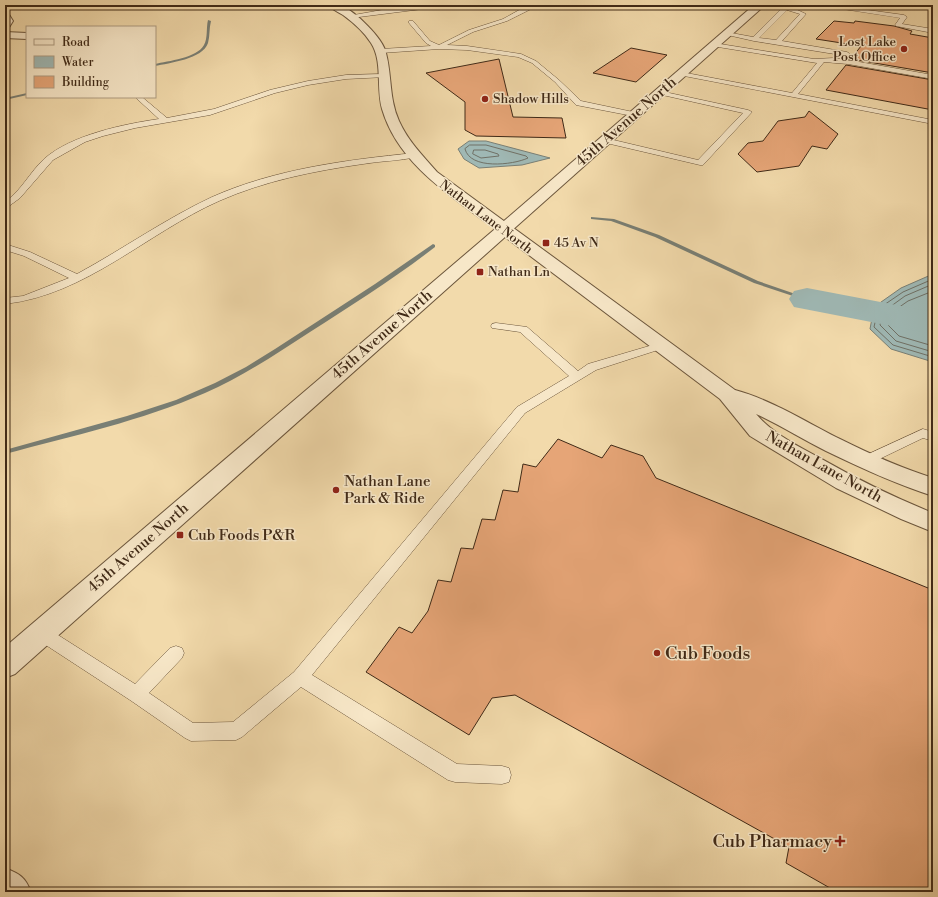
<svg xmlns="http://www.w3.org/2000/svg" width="938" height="897" font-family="'Libre Bodoni',serif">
	<rect width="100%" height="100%" fill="#f2daab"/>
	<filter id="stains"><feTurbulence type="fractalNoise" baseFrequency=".005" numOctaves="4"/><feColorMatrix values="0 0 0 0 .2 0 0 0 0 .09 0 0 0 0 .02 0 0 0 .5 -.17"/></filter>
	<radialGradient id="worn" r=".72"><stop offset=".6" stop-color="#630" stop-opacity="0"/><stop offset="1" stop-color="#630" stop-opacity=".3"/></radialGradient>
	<g fill="#9fb8b4" stroke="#797f75">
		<polygon points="469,141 486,141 550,158 522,165 479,168 464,159 458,149"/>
		<polygon points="933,274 933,362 891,349 870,329 874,307 901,288"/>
	</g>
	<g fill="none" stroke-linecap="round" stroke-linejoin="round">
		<g stroke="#707166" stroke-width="1">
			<path d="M470,145h16l40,11 2,2c-15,7 -58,12 -63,-9z"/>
			<polygon points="474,150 485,150 498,154 499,156 481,158 473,154"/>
			<polyline points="933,279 903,292 878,309 874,327 893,345 933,357"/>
			<polyline points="933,284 905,296 883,312 880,325 896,341 933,352"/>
			<polyline points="933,291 908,301 888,315 886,323 899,336 933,346"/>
		</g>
		<g fill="#797f75" fill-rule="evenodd">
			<path d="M208,20l3,1c-2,7 -1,15 -3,22 -5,16 -39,20 -53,23v-2c13,-3 42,-6 49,-19 4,-7 2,-17 4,-25z"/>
			<polygon points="27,93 27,95 5,100 5,98"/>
			<polygon points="591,217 614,219 659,235 758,281 810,299 807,301 805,300 754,283 655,237 611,221 591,219"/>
			<path d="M433,244l2,1v2c-40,31 -83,58 -125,85 -34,22 -68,45 -105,61 -64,28 -133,43 -200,61v-4l122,-34 49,-16 39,-17 31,-16 29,-18 100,-65z"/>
		</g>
		<polygon fill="#9fb8b4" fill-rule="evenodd" points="807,288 933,312 933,334 794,307 789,299 794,291"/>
	</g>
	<g fill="#e6a577" stroke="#402a17">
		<polygon points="834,21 854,23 855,21 894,26 912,31 910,34 933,38 933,73 851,59 861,46 816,39"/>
		<polygon points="631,48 667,55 636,82 593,73"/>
		<polygon points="499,59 513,117 562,118 566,138 476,136 465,130 465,102 426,73"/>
		<polygon points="846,65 933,80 933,110 826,90"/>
		<polygon points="809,111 838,134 827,149 812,146 799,166 757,172 738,154 748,143 763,141 778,121 805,117"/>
		<polygon points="558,439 602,458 611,445 643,456 656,478 933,590 933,892 837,892 786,863 789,847 515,695 492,698 469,735 366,672 399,627 412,633 428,611 438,580 451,582 461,548 473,549 482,519 495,520 503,490 518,492 523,464 536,467"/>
	</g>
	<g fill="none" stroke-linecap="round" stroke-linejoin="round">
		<defs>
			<g id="service">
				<polygon points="376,5 382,5 387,9 424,5 441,5 438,7 351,18 348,16 382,10"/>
				<polygon points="504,5 526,6 539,5 507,21 473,32 447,45 467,46 521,54 536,61 559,80 581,101 638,113 638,117 576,105 555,82 532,63 518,57 467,50 439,49 381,53 378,51 381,49 431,46 426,43 409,23 409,21 413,21 430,41 439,45 469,30 503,19 521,9"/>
				<path d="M773,5l16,1 17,8 -24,27 65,11 3,2 -3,2 -93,-15 -31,-7 3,-2 27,5 29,-29zM787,10l13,4 -24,26 -17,-2z"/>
				<polygon points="817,5 831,5 904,15 907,17 902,24 933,29 933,33 896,26 895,25 900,18"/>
				<polygon points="714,43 814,59 834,58 848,60 933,75 933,79 848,64 824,62 798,94 933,120 933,124 679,75 679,73 681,72 792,93 817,63 712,46 711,45"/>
				<path d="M384,74l3,2 -1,1 -40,2 -38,6 -33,8 -65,22 -75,13 -32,8 -18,6 -32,18 -33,38 -15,11v-7c16,-11 25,-30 39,-43 27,-24 80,-35 115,-40l-24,-22h7l25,21 47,-9 56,-19 38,-9 38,-6z"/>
				<polygon points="660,91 748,110 752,112 703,165 700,165 602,142 601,140 605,138 698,160 743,113 658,94 658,92"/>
				<path d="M414,153h3v4c-18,4 -37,4 -54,7 -49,7 -99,17 -144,37 -72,32 -133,94 -214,103v-6l18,-2 46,-18 -45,-22 -19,-6v-6l25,8 47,22c46,-25 88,-55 135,-77 63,-28 134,-37 202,-44z"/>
				<polygon points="496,323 527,327 578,371 588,364 656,344 664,344 666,346 664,348 596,370 525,413 312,675 457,764 502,766 509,768 511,775 509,782 502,784 455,782 448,780 301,687 242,737 236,740 191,741 185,738 130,700 35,638 33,633 35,628 41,626 47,628 135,684 170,648 176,646 182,648 184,653 182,658 149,693 193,723 233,722 294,672 517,407 569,376 520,332 492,328 491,326 492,324"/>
				<polygon points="923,429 933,432 933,441 923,438 867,465 862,463 860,460 862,457"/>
			</g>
			<g id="minor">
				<polygon points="754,5 765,5 509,233 503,235 497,233 495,230 497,227"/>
				<polygon points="5,12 8,13 13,21 8,29 5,30"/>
				<polygon points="5,32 27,33 27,39 5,38"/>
				<path d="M5,868c15,6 20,9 26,24h-26z"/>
			</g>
			<path id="tertiary" d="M328,5c4,0 9,-1 12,0 15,6 43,33 46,48 6,23 3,46 13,68 9,20 24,35 38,51l298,218c37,10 71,32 105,49 30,15 61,29 93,39v18c-37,-12 -72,-28 -107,-45 -24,-12 -46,-26 -70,-37 16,19 40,31 62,43 37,21 75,40 115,56v19l-32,-13 -65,-31 -86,-52 -30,-37 -215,-162 -490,437 -10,4v-31l490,-418c-44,-33 -97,-65 -113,-120 -6,-21 1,-48 -11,-66 -7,-11 -17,-20 -28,-28 -5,-3 -11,-6 -15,-10z"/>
		</defs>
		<use href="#service" stroke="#6c563c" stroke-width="1"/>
		<use href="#minor" stroke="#6c563c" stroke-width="2"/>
		<use href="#tertiary" stroke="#6c563c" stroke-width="2"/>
		<use href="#service" fill="#f7e7c8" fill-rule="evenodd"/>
		<use href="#minor" fill="#f7e7c8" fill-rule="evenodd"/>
		<use href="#tertiary" fill="#f7e7c8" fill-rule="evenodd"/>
	</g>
	<g fill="#8f2418" stroke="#f7e7c8" stroke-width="1.5">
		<circle cx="904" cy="49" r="4"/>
		<circle cx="485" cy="99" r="4"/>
		<rect x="542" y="239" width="8" height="8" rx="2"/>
		<rect x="476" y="268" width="8" height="8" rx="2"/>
		<circle cx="336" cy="490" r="4"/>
		<rect x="176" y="531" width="8" height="8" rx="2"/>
		<circle cx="657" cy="653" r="4"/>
		<path d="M838 835h4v4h4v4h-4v4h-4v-4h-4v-4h4z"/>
	</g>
	<g text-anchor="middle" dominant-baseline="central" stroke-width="3" stroke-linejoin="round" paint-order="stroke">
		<g font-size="13" fill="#402a17" stroke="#f7e7c8" text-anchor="start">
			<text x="896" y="42" text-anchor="end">Lost Lake<tspan x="896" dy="15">Post Office</tspan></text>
			<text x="493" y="99">Shadow Hills</text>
			<text x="554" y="243">45 Av N</text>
			<text x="488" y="272">Nathan Ln</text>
		</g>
		<g font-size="13" fill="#402a17" stroke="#f7e7c8">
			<text transform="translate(486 217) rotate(37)">Nathan Lane North</text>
		</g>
		<g font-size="15" fill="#402a17" stroke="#f7e7c8">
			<text transform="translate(626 122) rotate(-41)">45th Avenue North</text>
			<text transform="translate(382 335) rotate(-41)">45th Avenue North</text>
			<text transform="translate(824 467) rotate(29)">Nathan Lane North</text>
			<text transform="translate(138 548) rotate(-41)">45th Avenue North</text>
		</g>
		<g font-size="15" fill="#402a17" stroke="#f7e7c8" text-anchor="start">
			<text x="344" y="481">Nathan Lane<tspan x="344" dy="17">Park &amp; Ride</tspan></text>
			<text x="188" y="535">Cub Foods P&amp;R</text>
		</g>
		<g font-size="18" fill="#402a17" stroke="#f7e7c8" text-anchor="start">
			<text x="665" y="653">Cub Foods</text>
			<text x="832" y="841" text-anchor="end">Cub Pharmacy</text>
		</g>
	</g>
	<rect width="938" height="897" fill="none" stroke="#f2daab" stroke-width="20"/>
	<rect x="6" y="6" width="926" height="885" fill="none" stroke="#402a17" stroke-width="2"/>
	<rect x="10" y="10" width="918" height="877" fill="none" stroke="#402a17"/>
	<rect x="26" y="26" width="130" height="72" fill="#f7e7c8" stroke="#ae9b81"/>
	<rect x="34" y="39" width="20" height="6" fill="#f7e7c8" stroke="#ae9b81"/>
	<text x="62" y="46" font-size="12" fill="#402a17">Road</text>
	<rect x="34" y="56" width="20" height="12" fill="#9fb8b4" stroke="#ae9b81"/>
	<text x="62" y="66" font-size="12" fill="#402a17">Water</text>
	<rect x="34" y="76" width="20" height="12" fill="#e6a577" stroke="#ae9b81"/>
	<text x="62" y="86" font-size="12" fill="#402a17">Building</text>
	<rect width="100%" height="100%" filter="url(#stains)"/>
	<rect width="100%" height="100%" fill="url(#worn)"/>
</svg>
